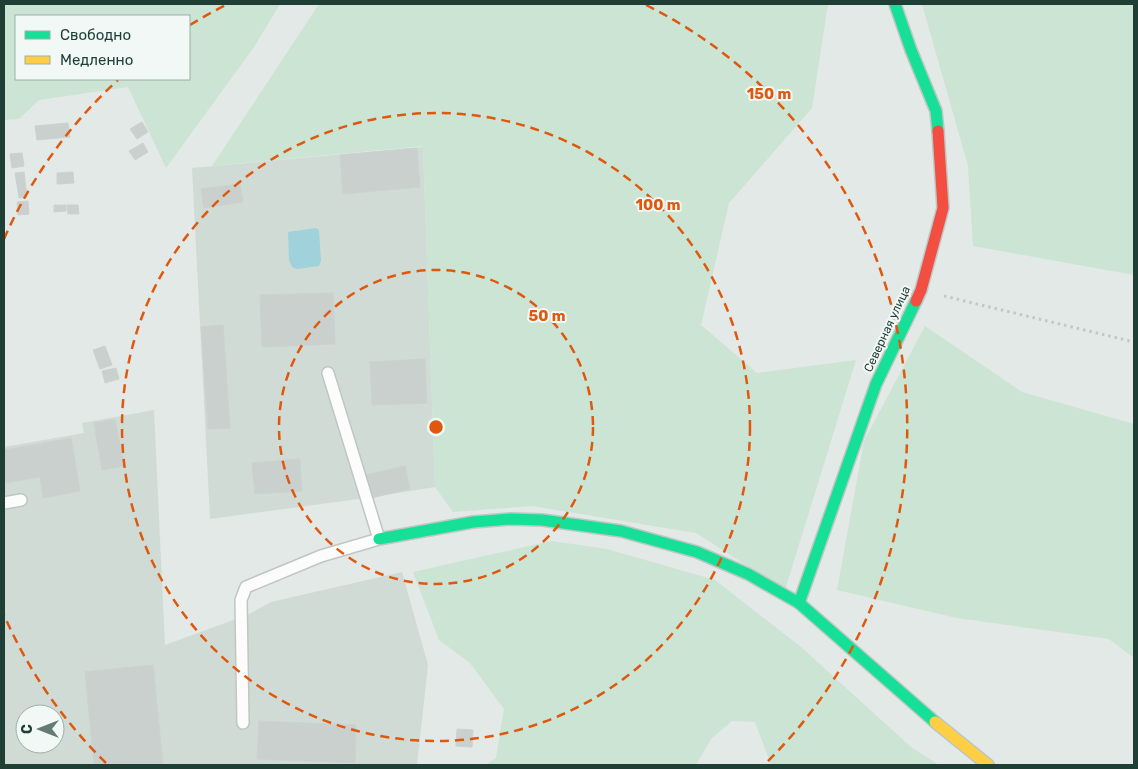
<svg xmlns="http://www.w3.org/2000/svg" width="1138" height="769" font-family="Rubik,sans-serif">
	<rect width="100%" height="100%" fill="#e3e9e6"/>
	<g fill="#d0dbd6" fill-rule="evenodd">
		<polygon points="423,147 435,487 366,498 210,519 192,168"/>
		<path d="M154,410l11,235 82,-30 24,-13 131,-30 26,93 -11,100h-413v-318l80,-14 -2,-10zM25,714h30v30h-30z"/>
	</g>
	<g fill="#cbe4d3" fill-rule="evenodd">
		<path d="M4,4h276l-26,43 -88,121 -38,-81 -89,13 -20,19 -15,1zM16,16h173v63h-173z"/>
		<polygon points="319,4 828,4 812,108 729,203 701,325 757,373 856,360 785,590 696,533 532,506 453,512 435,487 423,146 212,166"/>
		<polygon points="922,4 1134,4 1134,275 973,246 968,166"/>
		<polygon points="925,326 1022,392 1134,424 1134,658 1109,639 957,618 837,590 864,441"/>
		<polygon points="551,541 607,549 715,580 801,647 911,747 939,765 771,765 755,722 732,721 711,739 696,765 486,765 496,758 504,709 470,663 439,640 413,572"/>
	</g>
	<polygon fill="#a0d2db" points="316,228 319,230 321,261 319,266 297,269 292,267 289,260 288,232"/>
	<g fill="#cad0ce" stroke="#cbd2cf">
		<polygon points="142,122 148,132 137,139 130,129"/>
		<polygon points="68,123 70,137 37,140 35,126"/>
		<polygon points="143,143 148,152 135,160 129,151"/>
		<polygon points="417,148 420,187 343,194 340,155"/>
		<polygon points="22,153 24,166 12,168 10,154"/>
		<polygon points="24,172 27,197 19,198 15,173"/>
		<polygon points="73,172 74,183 57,184 57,173"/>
		<polygon points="240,184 243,202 204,208 201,189"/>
		<polygon points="28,201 29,214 18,215 17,202"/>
		<polygon points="54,205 66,205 66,211 54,212"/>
		<polygon points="67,205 78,205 79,214 68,214"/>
		<polygon points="333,293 335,344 262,347 260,295"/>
		<polygon points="223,325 230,428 208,429 201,327"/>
		<polygon points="105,346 112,365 100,369 93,350"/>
		<polygon points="425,359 427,403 372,405 370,362"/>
		<polygon points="116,368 119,379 105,383 102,371"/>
		<polygon points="115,419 124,466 102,470 94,423"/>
		<polygon points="71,438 80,491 43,498 40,477 4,483 4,450"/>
		<polygon points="300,459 302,491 255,494 252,463"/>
		<polygon points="405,466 410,489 371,498 366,475"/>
		<polygon points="153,665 163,765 94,765 85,672"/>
		<polygon points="259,721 356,725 355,763 257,759"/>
		<polygon points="457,729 473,730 472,747 456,746"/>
	</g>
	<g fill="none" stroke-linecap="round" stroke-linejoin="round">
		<defs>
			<g id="lane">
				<polyline points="4,503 21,500"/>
				<polyline points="243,723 241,600 246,587 321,556 379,539 328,373"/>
			</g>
			<g id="fast">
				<polyline points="895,4 911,50 936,111 938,131"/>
				<polyline points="379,539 473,522 511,519 542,520 621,531 697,552 748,574 799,603 935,722"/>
				<polyline points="799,603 876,384 916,301"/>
			</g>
			<polyline id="slow" points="935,722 988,765"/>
			<polyline id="jam" points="916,301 921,290 943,208 938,131"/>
		</defs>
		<use href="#lane" stroke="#c0c6c3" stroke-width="14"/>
		<use href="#fast" stroke="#bec7c4" stroke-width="14"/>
		<use href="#slow" stroke="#bec7c4" stroke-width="14"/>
		<use href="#jam" stroke="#bec7c4" stroke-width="14"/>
		<polyline stroke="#c0c9c6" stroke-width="3" stroke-dasharray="2.5 4" stroke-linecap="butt" points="944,296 1134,342"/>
		<use href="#lane" stroke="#fbfcfb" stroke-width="11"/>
		<use href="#fast" stroke="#16e098" stroke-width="11"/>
		<use href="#slow" stroke="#ffcf43" stroke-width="11"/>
		<use href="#jam" stroke="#f24e42" stroke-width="11"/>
	</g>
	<g fill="none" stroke="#de580e" stroke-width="2.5" stroke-dasharray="9 6">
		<circle cx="436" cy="427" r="157"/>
		<circle cx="436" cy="427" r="314"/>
		<path d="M106 763A471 471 0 0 1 4 615M4 239A471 471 0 0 1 118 80M190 25A471 471 0 0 1 226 5M646 5A471 471 0 0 1 766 763"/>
	</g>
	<g text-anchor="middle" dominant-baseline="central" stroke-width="4" stroke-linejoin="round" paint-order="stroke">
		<g font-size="12" fill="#1f3e36" stroke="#f1f8f5">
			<text transform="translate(887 329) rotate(-65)">Северная улица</text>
		</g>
	</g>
	<circle cx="436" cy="427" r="8" fill="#de580e" stroke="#f1f8f5" stroke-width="2.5"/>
	<g font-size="15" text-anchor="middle" font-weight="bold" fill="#de580e" stroke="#f1f8f5" stroke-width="4" stroke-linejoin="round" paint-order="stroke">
		<text x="769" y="99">150 m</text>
		<text x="658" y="210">100 m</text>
		<text x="547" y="321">50 m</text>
	</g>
	<rect width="1138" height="769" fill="none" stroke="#1f3e36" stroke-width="10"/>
	<rect x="15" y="15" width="175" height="65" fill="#f1f8f5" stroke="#9daea9"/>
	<rect x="25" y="31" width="25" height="8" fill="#16e098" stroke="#9daea9"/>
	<text x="60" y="40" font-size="15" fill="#1f3e36">Свободно</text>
	<rect x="25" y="56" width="25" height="8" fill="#ffcf43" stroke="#9daea9"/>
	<text x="60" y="65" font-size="15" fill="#1f3e36">Медленно</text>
	<g transform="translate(40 729) rotate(270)"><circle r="24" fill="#f1f8f5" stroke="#9daea9"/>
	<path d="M0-4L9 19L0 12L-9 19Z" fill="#647a74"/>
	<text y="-8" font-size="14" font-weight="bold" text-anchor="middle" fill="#1f3e36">С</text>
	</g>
</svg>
